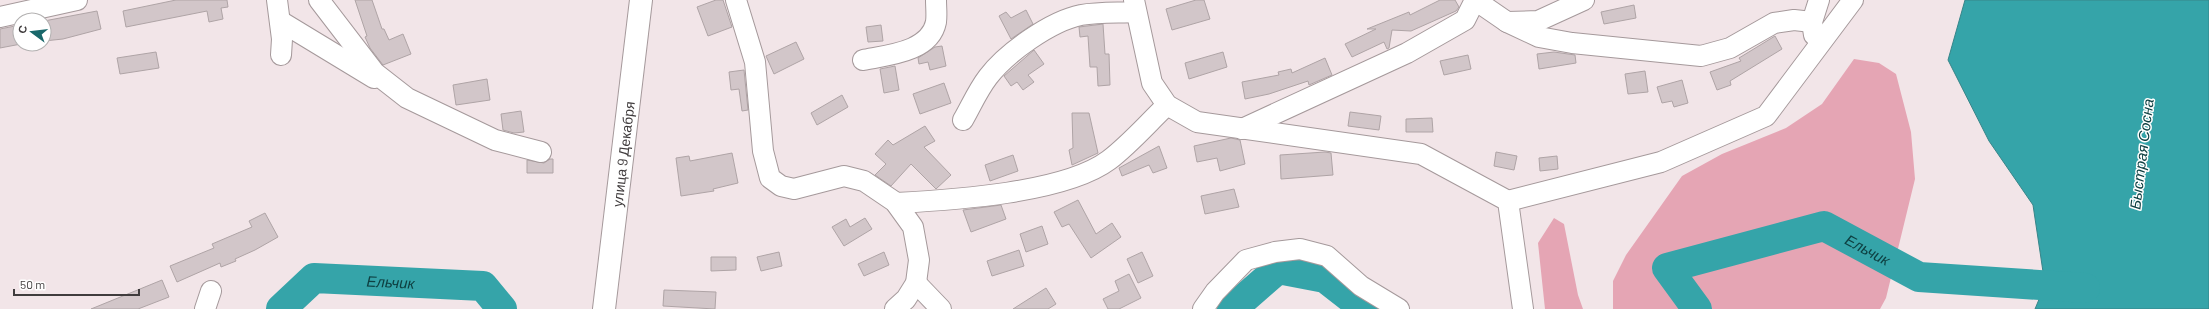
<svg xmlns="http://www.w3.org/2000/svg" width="2209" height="309" font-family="Barlow,sans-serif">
	<rect width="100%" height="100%" fill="#f2e5e8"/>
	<g fill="#e5a5b4">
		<polygon points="1854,59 1879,63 1896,74 1911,132 1915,179 1886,298 1880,309 1613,309 1613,281 1626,255 1682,176 1722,154 1786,128 1822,104"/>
		<polygon points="1554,218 1564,224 1578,295 1583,309 1545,309 1538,243"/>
	</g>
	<polygon fill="#35a4a9" stroke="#388589" points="1965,0 2209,0 2209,309 2035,309 2045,285 2033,205 1989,141 1948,60"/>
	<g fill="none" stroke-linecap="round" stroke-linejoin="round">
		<g stroke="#35a4a9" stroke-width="30">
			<path id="s1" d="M281,309l33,-31 169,8 19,23"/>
			<polyline points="1232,309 1278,269 1325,278 1365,309"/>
			<path id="s2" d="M1697,309l-30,-41 157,-42 95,51 166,11"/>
		</g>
	</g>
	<g fill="#d2c6c9" stroke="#afa4a6">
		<polygon points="176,0 227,0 228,7 221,8 223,19 209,22 207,11 126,27 123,11"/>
		<polygon points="355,0 372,0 382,29 384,29 389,40 403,34 411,54 383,65 370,48 365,37 367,36"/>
		<polygon points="716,0 723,0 732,27 708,36 697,7"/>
		<polygon points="1196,0 1204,0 1210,19 1172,30 1166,9"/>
		<polygon points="1440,0 1455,0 1459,7 1456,11 1411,31 1392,30 1389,48 1387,49 1384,42 1352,57 1345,44 1376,29 1367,29 1409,12 1410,15"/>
		<polygon points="1634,5 1636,18 1604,24 1601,12"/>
		<polygon points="1026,10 1033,24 1011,39 999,16 1006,12 1011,18"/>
		<polygon points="97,11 101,29 63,39 44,41 44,21"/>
		<polygon points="1103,24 1105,54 1109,54 1110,85 1098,86 1097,67 1090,67 1088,36 1080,37 1079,27"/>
		<polygon points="20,25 21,44 0,48 0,29"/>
		<polygon points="881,25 883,41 868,42 866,27"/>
		<polygon points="1775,36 1782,49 1730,81 1731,85 1717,90 1710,72 1741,61 1739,58"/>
		<polygon points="796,42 804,59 774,74 766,56"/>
		<polygon points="942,46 946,66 930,70 928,62 919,64 918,58 935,47"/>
		<polygon points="1034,50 1044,64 1028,75 1034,82 1023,90 1017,82 1011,86 1004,76"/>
		<polygon points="156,52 159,68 120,74 117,58"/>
		<polygon points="1223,52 1227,67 1189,79 1185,63"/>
		<polygon points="1554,52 1575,55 1576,63 1539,69 1537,54"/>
		<polygon points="1468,55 1471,69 1444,75 1440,61"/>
		<polygon points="1325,58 1332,75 1309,85 1308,81 1269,94 1245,99 1242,82 1279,75 1278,72 1291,69 1292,73"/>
		<polygon points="895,66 899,90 884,93 880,69"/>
		<polygon points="744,70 748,110 742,111 739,89 731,90 729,72"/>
		<polygon points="1645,71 1648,92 1628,94 1625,74"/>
		<polygon points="487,79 490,100 456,105 453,85"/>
		<polygon points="1682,80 1688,103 1674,107 1672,101 1662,103 1657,87"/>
		<polygon points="944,83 951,103 920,114 913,94"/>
		<polygon points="842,95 848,107 817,125 811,113"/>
		<polygon points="521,111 524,132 514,133 503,130 501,114"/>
		<polygon points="1350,112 1381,116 1379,130 1348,126"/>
		<polygon points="1072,113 1089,113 1098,153 1072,165 1069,150 1073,148"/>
		<polygon points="1432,118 1433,132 1406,132 1406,119"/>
		<polygon points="925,126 935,141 924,147 951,175 936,189 911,164 891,186 875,175 886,164 875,154 888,140 893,145"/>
		<polygon points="1231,138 1240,140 1245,164 1220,171 1217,158 1197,162 1194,146"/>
		<polygon points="1159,146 1167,168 1153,173 1149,165 1122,176 1119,168"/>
		<polygon points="1325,152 1331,153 1333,175 1281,179 1280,155"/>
		<polygon points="1496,152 1517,156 1514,170 1494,166"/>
		<polygon points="732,153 738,183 713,189 714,191 681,196 676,158 689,156 690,161"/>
		<polygon points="1013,155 1018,171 990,181 985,165"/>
		<polygon points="1557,156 1558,169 1540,171 1539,158"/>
		<polygon points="550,159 553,159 553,173 527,173 527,160 544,163"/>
		<polygon points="1234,189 1239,207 1205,214 1201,196"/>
		<polygon points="1078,200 1096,234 1112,223 1121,237 1091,258 1069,224 1062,227 1054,212"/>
		<polygon points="1001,205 1006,219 971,232 963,210"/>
		<polygon points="265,213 278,237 255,250 235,259 236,261 221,267 220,263 177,282 170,266 214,248 212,244 252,227 249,221"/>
		<polygon points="865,218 872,229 844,246 832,227 846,219 850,227"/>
		<polygon points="1042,226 1048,244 1026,252 1020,234"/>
		<polygon points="1019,250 1024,266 992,276 987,261"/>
		<polygon points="779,252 782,266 761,271 757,257"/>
		<polygon points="884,252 889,265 864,276 858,264"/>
		<polygon points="1142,252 1153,276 1138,283 1127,259"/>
		<polygon points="711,257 736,257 736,270 711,271"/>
		<polygon points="1129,274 1141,298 1119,309 1108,309 1103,299 1119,291 1115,281"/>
		<polygon points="162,280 169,297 138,309 91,309"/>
		<polygon points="1046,288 1056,304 1048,309 1013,309"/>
		<polygon points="664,290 716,292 715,309 663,306"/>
	</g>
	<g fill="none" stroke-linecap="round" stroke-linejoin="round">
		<defs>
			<g id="minor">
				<polyline points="277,0 282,39 281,55"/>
				<polyline points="319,0 375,73 407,98 495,140 541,152"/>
				<polyline points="736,0 755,62 763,151 770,178 781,186 794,189 844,176 864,181 895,202 913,227 919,260 916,283 906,299 895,309"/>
				<polyline points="1134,0 1152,83 1167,105 1197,122 1421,154 1508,201 1523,309"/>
				<polyline points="1475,0 1507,22 1538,21 1584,0"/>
				<polyline points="0,17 77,0"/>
				<polyline points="280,21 374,78"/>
				<polyline points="1507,22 1539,37 1572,43 1701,56 1730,48 1774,23 1794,20 1812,22"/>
				<polyline points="1814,35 1812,22 1819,0"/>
				<path d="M863,60c25,-5 67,-8 73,-38 1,-7 0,-15 0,-22"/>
				<path d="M963,120c8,-14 15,-30 25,-43 18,-24 63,-56 93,-62 18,-3 38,-2 55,-3"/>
				<polyline points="1242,129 1407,53 1465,20 1475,0"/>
				<polyline points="1508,201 1661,162 1766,116 1853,0"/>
				<path d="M896,203c57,-3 169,-10 213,-43 21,-16 39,-37 58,-55"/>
				<polyline points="916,283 941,309"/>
				<polyline points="205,309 211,291"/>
				<polyline points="1203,309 1215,292 1246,260 1275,252 1300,249 1327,256 1361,286 1399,309"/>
			</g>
			<g id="major">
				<path id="s3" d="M604,309l37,-309"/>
			</g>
		</defs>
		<use href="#minor" stroke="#a5999b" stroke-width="22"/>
		<use href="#major" stroke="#a5999b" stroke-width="24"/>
		<use href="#minor" stroke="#fff" stroke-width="20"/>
		<use href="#major" stroke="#fff" stroke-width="22"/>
	</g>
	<g text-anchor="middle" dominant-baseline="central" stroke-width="3" stroke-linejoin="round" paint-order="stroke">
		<g font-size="14" fill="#403c3d" stroke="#fff">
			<text stroke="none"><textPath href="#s3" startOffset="156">улица 9 Декабря</textPath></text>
		</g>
		<g font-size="15" font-style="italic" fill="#0e4042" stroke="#fff">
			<text transform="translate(2141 154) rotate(-83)">Быстрая Сосна</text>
			<text stroke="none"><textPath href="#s2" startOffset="263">Ельчик</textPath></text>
			<text stroke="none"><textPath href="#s1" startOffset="122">Ельчик</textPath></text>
		</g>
	</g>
	<g transform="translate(32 32) rotate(285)"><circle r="19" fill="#ffffff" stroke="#b3b1b1"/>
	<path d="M0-3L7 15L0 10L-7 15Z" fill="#19676a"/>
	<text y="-6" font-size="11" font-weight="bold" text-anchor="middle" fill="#403c3d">С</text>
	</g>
	<path d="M14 289v6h125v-6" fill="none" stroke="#403c3d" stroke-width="2"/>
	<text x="20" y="289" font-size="12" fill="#403c3d" stroke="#ffffff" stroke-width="3" paint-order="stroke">50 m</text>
</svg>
